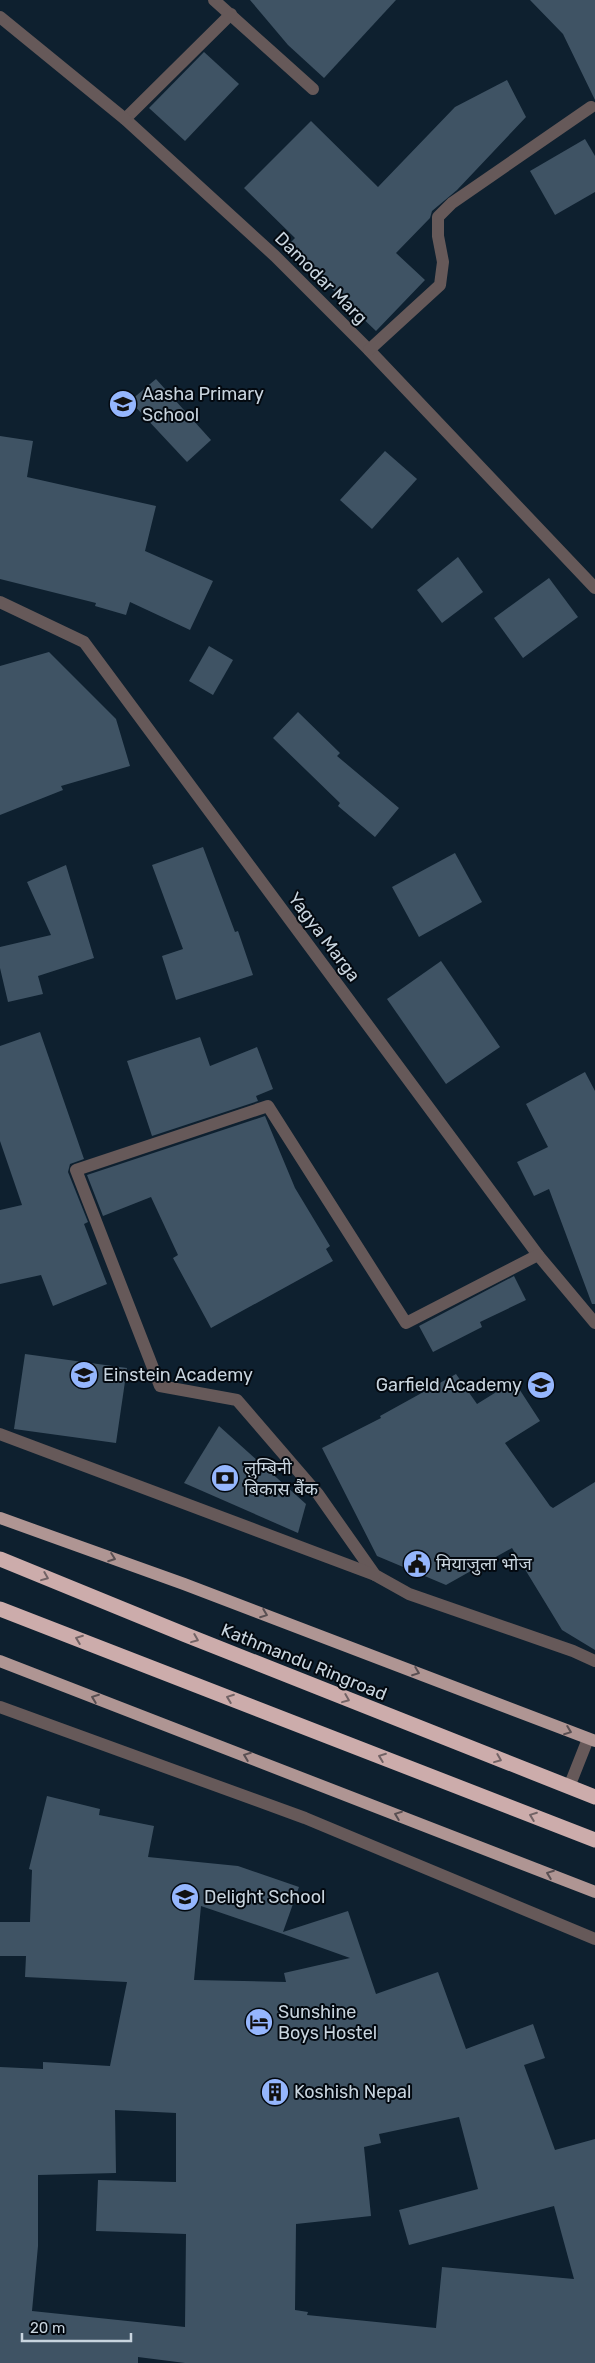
<svg xmlns="http://www.w3.org/2000/svg" width="595" height="2363" font-family="Rubik,'Noto Sans Devanagari',sans-serif">
	<rect width="100%" height="100%" fill="#0e202f"/>
	<g fill="#3f5364" fill-rule="evenodd">
		<polygon points="250,0 396,0 324,78 288,45"/>
		<polygon points="530,0 595,0 595,100 563,34"/>
		<polygon points="204,52 239,84 185,141 149,108"/>
		<polygon points="507,80 526,117 457,190 432,211 430,218 396,253 425,280 376,331 287,246 295,238 244,188 311,121 378,187 455,107"/>
		<polygon points="585,139 595,156 595,192 555,215 530,171"/>
		<polygon points="156,379 211,440 187,462 130,401"/>
		<polygon points="0,436 33,441 27,477 156,506 145,551 213,581 190,630 130,602 126,615 95,606 96,603 0,579"/>
		<polygon points="385,451 417,479 372,529 340,500"/>
		<polygon points="458,557 483,592 442,623 417,590"/>
		<polygon points="549,578 578,617 523,658 494,618"/>
		<polygon points="209,646 233,660 213,695 189,681"/>
		<polygon points="49,652 116,719 130,766 61,786 63,790 0,815 0,666"/>
		<polygon points="298,712 340,753 337,756 399,808 375,837 338,806 340,803 273,738"/>
		<polygon points="203,847 235,932 238,931 253,975 176,1000 162,956 183,949 152,865"/>
		<polygon points="455,853 482,902 419,937 392,887"/>
		<polygon points="66,865 94,958 38,976 43,994 8,1002 0,968 0,947 51,935 27,882"/>
		<polygon points="441,961 500,1047 446,1084 387,999"/>
		<polygon points="40,1032 84,1159 70,1164 68,1172 88,1222 84,1224 107,1284 53,1306 41,1275 0,1284 0,1210 22,1205 0,1141 0,1046"/>
		<polygon points="200,1037 210,1066 257,1047 273,1089 256,1096 258,1101 152,1136 127,1061"/>
		<polygon points="585,1072 595,1091 595,1304 592,1304 549,1189 534,1196 517,1162 548,1147 526,1104"/>
		<polygon points="265,1116 295,1188 330,1246 326,1249 333,1261 211,1328 173,1258 178,1255 151,1197 103,1216 87,1175"/>
		<polygon points="514,1276 526,1300 480,1322 482,1327 433,1352 419,1326"/>
		<polygon points="25,1354 127,1368 116,1443 14,1429"/>
		<polygon points="456,1374 477,1404 514,1381 540,1421 505,1443 550,1506 553,1508 595,1482 595,1650 562,1630 512,1548 446,1585 377,1556 322,1448 381,1418 380,1416"/>
		<polygon points="219,1426 306,1504 298,1533 184,1483"/>
		<path d="M47,1796l53,13 -1,6 55,11 -6,31 90,9 61,21 -16,45 65,-21 28,83 62,-22 28,77 67,-25 12,34 -21,7 31,85 40,-11v224h-410l-47,-6v6h-138v-296l43,2v-7l67,4 17,-84 -102,-5 1,-21h-26v-34h30l2,-52 -3,-1zM201,1906l82,28 67,24 -66,15 2,9 -92,-2zM115,2110l61,3v69l-78,-2 -2,51 90,3 -1,93 -153,-16 6,-65v-71l78,-2zM459,2117l19,72 -79,21 10,35 145,-39 20,73 -132,-12 -6,61 -129,-13 1,-3 -13,-2 1,-86 75,-8 -7,-69 17,-4 -2,-9z"/>
	</g>
	<g fill="none" stroke-linecap="round" stroke-linejoin="round">
		<g stroke="#665959" stroke-width="12">
			<polyline points="214,0 313,89"/>
			<polyline points="125,119 231,14"/>
			<polyline points="0,1707 305,1818 595,1939"/>
			<polyline points="569,1787 588,1739"/>
		</g>
		<g stroke="#665959" stroke-width="12">
			<polyline points="0,17 125,119 275,256 369,350 595,588"/>
			<polyline points="369,350 440,285 443,262 438,236 438,217 452,203 591,107"/>
			<polyline points="0,602 84,642 538,1255 595,1323"/>
			<polyline points="538,1255 406,1323 268,1106 76,1170 160,1386 237,1400 318,1494 375,1575 409,1594 573,1651 595,1661"/>
			<polyline points="0,1434 375,1575"/>
		</g>
		<g stroke="#af9593" stroke-width="12">
			<polyline points="0,1518 184,1584 595,1741"/>
			<polyline points="0,1661 595,1892"/>
		</g>
		<g stroke="#ccacab" stroke-width="15">
			<polyline points="0,1559 186,1635 595,1797"/>
			<polyline points="0,1609 595,1840"/>
		</g>
	</g>
	<defs><path id="oneway-chevron" d="M-2-3.5L2.5 0L-2 3.5" fill="none" stroke-width="1.6" stroke-linecap="round" stroke-linejoin="round" transform="scale(1.25)"/></defs>
	<g stroke="#594f52">
		<use href="#oneway-chevron" transform="translate(112 1558) rotate(20)"/>
		<use href="#oneway-chevron" transform="translate(264 1614) rotate(21)"/>
		<use href="#oneway-chevron" transform="translate(416 1672) rotate(21)"/>
		<use href="#oneway-chevron" transform="translate(95 1698) rotate(-159)"/>
		<use href="#oneway-chevron" transform="translate(568 1731) rotate(21)"/>
		<use href="#oneway-chevron" transform="translate(247 1756) rotate(-159)"/>
		<use href="#oneway-chevron" transform="translate(398 1815) rotate(-159)"/>
		<use href="#oneway-chevron" transform="translate(550 1874) rotate(-159)"/>
	</g>
	<g stroke="#726365">
		<use href="#oneway-chevron" transform="translate(45 1577) rotate(22)"/>
		<use href="#oneway-chevron" transform="translate(79 1639) rotate(-159)"/>
		<use href="#oneway-chevron" transform="translate(195 1639) rotate(22)"/>
		<use href="#oneway-chevron" transform="translate(230 1698) rotate(-159)"/>
		<use href="#oneway-chevron" transform="translate(346 1699) rotate(22)"/>
		<use href="#oneway-chevron" transform="translate(382 1757) rotate(-159)"/>
		<use href="#oneway-chevron" transform="translate(498 1759) rotate(22)"/>
		<use href="#oneway-chevron" transform="translate(533 1816) rotate(-159)"/>
	</g>
	<defs>
		<symbol id="school-disc" viewBox="-11 -11 22 22"><circle r="9.5" fill="#95b6fd" stroke="#030910"/><path d="M0-5L7-2L0 1L-7-2ZM-4 1L0 2.5L4 1V4Q0 6-4 4Z" fill="#111"/></symbol>
		<symbol id="university-disc" viewBox="-11 -11 22 22"><circle r="9.5" fill="#95b6fd" stroke="#030910"/><path d="M0-5L7-2L0 1L-7-2ZM-4 1L0 2.5L4 1V4Q0 6-4 4Z" fill="#111"/></symbol>
		<symbol id="bank-disc" viewBox="-11 -11 22 22"><circle r="9.5" fill="#95b6fd" stroke="#030910"/><path d="M-6-4H6V4H-6ZM0-2.3a2.3 2.3 0 1 0 0 4.6a2.3 2.3 0 1 0 0-4.6Z" fill="#111"/></symbol>
		<symbol id="civic-disc" viewBox="-11 -11 22 22"><circle r="9.5" fill="#95b6fd" stroke="#030910"/><path d="M-.6-6.5H3V-4.5H.6V-3L4-1V1h2V6H-6V1h2V-1L-.6-3ZM-1.2 2.5V6h2.4V2.5Z" fill="#111"/></symbol>
		<symbol id="hotel-disc" viewBox="-11 -11 22 22"><circle r="9.5" fill="#95b6fd" stroke="#030910"/><path d="M-6-4.5h1.5V1H6V5H4.5V3h-9V5H-6ZM-4 0a1.8 1.8 0 1 1 3.6 0ZM.5 0V-2.5h3Q6-2.5 6 0Z" fill="#111"/></symbol>
		<symbol id="building-disc" viewBox="-11 -11 22 22"><circle r="9.5" fill="#95b6fd" stroke="#030910"/><path d="M-4-6H4V6H1V3H-1V6H-4ZM-2.5-4.3h1.7v1.8h-1.7ZM.8-4.3h1.7v1.8H.8ZM-2.5-1h1.7V.8h-1.7ZM.8-1h1.7V.8H.8Z" fill="#111"/></symbol>
	</defs>
	<g fill-rule="evenodd">
		<use href="#school-disc" x="107" y="388" width="32" height="32"/>
		<use href="#university-disc" x="68" y="1359" width="32" height="32"/>
		<use href="#school-disc" x="525" y="1369" width="32" height="32"/>
		<use href="#bank-disc" x="209" y="1462" width="32" height="32"/>
		<use href="#civic-disc" x="401" y="1548" width="32" height="32"/>
		<use href="#school-disc" x="169" y="1881" width="32" height="32"/>
		<use href="#hotel-disc" x="243" y="2006" width="32" height="32"/>
		<use href="#building-disc" x="259" y="2076" width="32" height="32"/>
	</g>
	<g text-anchor="middle" dominant-baseline="central" stroke-width="4" stroke-linejoin="round" paint-order="stroke">
		<g font-size="18" fill="#c8d4de" stroke="#030910">
			<text transform="translate(321 278) rotate(45)">Damodar Marg</text>
			<text transform="translate(324 937) rotate(53)">Yagya Marga</text>
			<text transform="translate(304 1662) rotate(22)">Kathmandu Ringroad</text>
		</g>
		<g font-size="18" fill="#c8d4de" stroke="#030910" text-anchor="start">
			<text x="142" y="394">Aasha Primary<tspan x="142" dy="21">School</tspan></text>
			<text x="103" y="1375">Einstein Academy</text>
			<text x="522" y="1385" text-anchor="end">Garfield Academy</text>
			<text x="244" y="1468">लुम्बिनी<tspan x="244" dy="21">बिकास बैंक</tspan></text>
			<text x="436" y="1564">मियाजुला भोज</text>
			<text x="204" y="1897">Delight School</text>
			<text x="278" y="2012">Sunshine<tspan x="278" dy="21">Boys Hostel</tspan></text>
			<text x="294" y="2092">Koshish Nepal</text>
		</g>
	</g>
	<path d="M22 2333v8h109v-8" fill="none" stroke="#c8d4de" stroke-width="2.5"/>
	<text x="30" y="2333" font-size="15" fill="#c8d4de" stroke="#030910" stroke-width="4" paint-order="stroke">20 m</text>
</svg>
